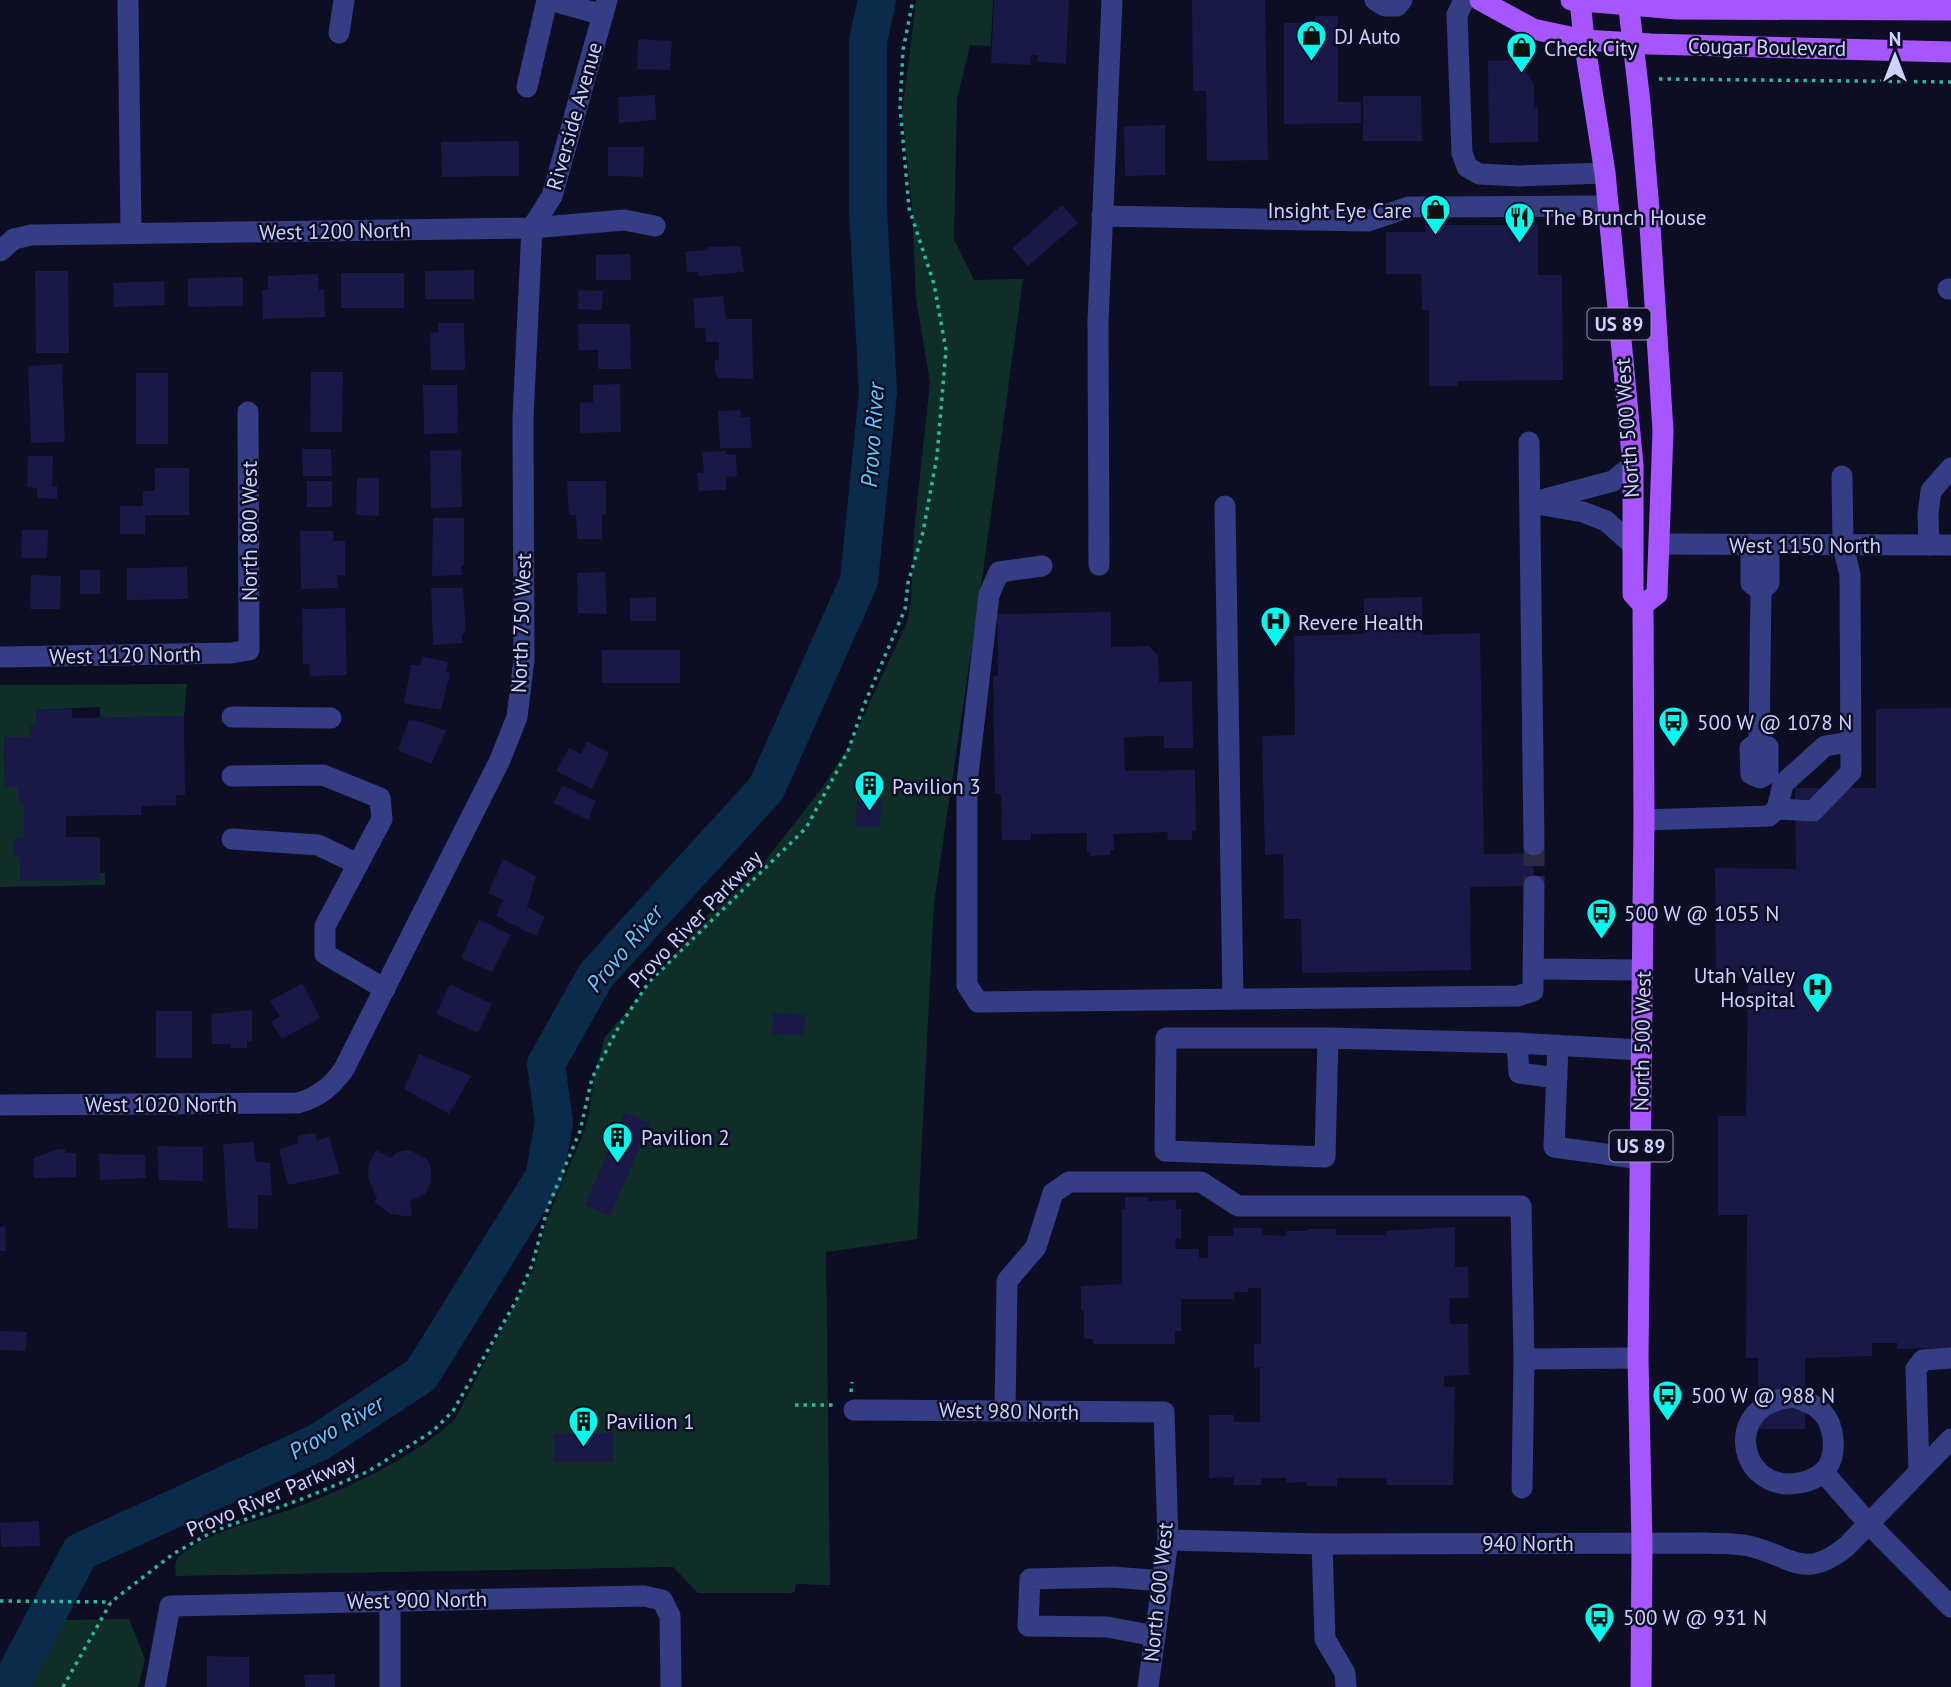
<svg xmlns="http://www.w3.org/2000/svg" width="1951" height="1687" font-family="'PT Sans',sans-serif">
	<rect width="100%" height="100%" fill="#0d0d24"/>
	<g fill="#102e28">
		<path d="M916,0h77l-2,46 -21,-1 -13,54 -3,140 20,41 49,-1 -38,279 -51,345 -17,336 -91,13 4,333 -34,-1 -1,8 -4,1h-93l-25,-26 -497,9c-1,-8 -2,-15 4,-20 27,-24 70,-33 103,-44 53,-18 132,-54 172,-93l79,-151 12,-46 38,-90 5,-19 6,-42 10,-34 104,-124 49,-43 64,-82 29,-45 56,-121 4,-20 3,-70 16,-150 -14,-83 -4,-96 -10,-89z"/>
		<polygon points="187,684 184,716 100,718 100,707 37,710 36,725 30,726 31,737 4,737 5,787 18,787 24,803 24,838 14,839 14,857 20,857 20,880 100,880 100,873 105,873 105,885 0,887 0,685"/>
		<polygon points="129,1619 145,1659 138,1687 27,1687 57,1620"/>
	</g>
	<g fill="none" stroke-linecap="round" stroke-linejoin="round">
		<polyline stroke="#0a2c4a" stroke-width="38" points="12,1687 19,1668 80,1552 319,1442 421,1375 544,1177 554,1123 546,1064 596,975 766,789 859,581 878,392 868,209 868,41 877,0"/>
	</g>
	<g fill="#1a1846">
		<polygon points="994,0 1069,0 1066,64 1037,62 1038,55 1031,55 1030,65 991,63"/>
		<polygon points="1192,0 1265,0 1268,160 1207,161 1206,91 1193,91"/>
		<polygon points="1315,16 1338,16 1338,102 1361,102 1361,123 1284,124 1284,23 1316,23"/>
		<polygon points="638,39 672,41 670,70 637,69"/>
		<polygon points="1518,60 1534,84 1534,107 1538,107 1538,142 1489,143 1488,61"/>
		<polygon points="655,95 656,120 619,123 618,97"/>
		<polygon points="1363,96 1421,96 1422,141 1363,141"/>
		<polygon points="1165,125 1165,175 1125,176 1124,126"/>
		<polygon points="519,141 519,176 442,177 441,142"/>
		<polygon points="608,147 644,147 643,177 608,176"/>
		<polygon points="1062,205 1078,223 1028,266 1012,248"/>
		<polygon points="1425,225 1538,225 1538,275 1562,275 1563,380 1459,381 1457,386 1429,386 1429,310 1422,310 1421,274 1386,274 1386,232 1425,232"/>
		<polygon points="740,246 744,272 698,276 698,272 687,272 685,252 707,250 708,247"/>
		<polygon points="630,254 631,280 596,280 596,255"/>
		<polygon points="474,270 474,299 425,299 425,271"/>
		<polygon points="35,271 68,271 69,353 36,353"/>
		<rect x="341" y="273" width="63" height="35"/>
		<polygon points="318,274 319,290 324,289 325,317 263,319 262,290 268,290 268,276"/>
		<polygon points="243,277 243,306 188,307 188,278"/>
		<polygon points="164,281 165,305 114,307 113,283"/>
		<polygon points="579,290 603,291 602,310 578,309"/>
		<polygon points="723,296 726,319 752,319 753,379 719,378 715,373 715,361 719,360 719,342 706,342 705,328 695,328 693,298"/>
		<polygon points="438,323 464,323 465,370 431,370 430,333 439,332"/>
		<polygon points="578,324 630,324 631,369 598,369 598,350 579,350"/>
		<polygon points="62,364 65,442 31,443 28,366"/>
		<polygon points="311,372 343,372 342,432 310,432"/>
		<rect x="136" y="373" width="32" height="71"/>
		<polygon points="620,384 621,432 580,433 580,403 593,402 593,385"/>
		<polygon points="423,385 457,385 458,433 424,434"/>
		<polygon points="740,410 741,417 750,417 752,448 720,448 718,411"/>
		<polygon points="302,449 331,449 332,476 303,476"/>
		<polygon points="461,450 462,507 431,508 430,451"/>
		<polygon points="726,451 726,454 736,455 737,476 726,477 726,490 699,491 697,473 704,473 702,452"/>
		<polygon points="28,456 53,456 52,486 57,486 57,499 37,498 37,488 27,487"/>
		<polygon points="155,468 189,468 189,515 145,515 145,534 120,534 120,506 143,506 143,491 155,491"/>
		<polygon points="357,478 379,478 379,516 356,515"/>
		<rect x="307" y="481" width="25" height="26"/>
		<polygon points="567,481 606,481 606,514 602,515 602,539 577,539 576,515 569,515"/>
		<polygon points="433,518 464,518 464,566 461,565 462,575 432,576"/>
		<polygon points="22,530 48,530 47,558 21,558"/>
		<polygon points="300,531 333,531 333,541 345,541 345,575 337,575 338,588 301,589"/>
		<polygon points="187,567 188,599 127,600 127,568"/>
		<rect x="80" y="570" width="20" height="24"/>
		<polygon points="605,572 607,614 578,613 577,573"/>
		<polygon points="31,575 61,576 60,609 30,609"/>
		<polygon points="431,588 463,588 466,632 462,635 462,643 433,645"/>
		<polygon points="656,597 656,621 630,621 630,598"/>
		<polygon points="1422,597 1423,635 1480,633 1484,854 1533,853 1534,886 1470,887 1471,970 1302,973 1301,919 1284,919 1283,854 1265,855 1262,736 1295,735 1294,636 1364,634 1364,598"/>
		<polygon points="345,608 347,675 310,676 309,664 303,664 302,609"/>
		<polygon points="1111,612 1111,647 1149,646 1158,656 1159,682 1192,681 1193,748 1164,748 1164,736 1124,737 1125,771 1195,770 1196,831 1192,831 1192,840 1168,840 1167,832 1113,834 1114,850 1110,850 1110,855 1090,856 1090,852 1087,852 1087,833 1031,834 1031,840 1002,840 1001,794 995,794 993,676 998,676 997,614"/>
		<rect x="602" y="650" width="78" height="33"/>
		<polygon points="422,656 448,662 446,672 450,673 441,710 404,703 411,665 420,665"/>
		<polygon points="1951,708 1951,1348 1897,1349 1898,1343 1872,1343 1872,1356 1805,1358 1805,1429 1758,1429 1758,1358 1746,1358 1747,1215 1718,1215 1718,1116 1746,1116 1748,977 1716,977 1715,868 1796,869 1795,788 1876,788 1876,709"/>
		<polygon points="72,709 72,718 184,716 185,795 176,795 176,805 141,806 141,815 66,816 66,837 100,837 100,880 20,881 20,857 14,857 14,838 24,838 24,803 18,803 18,787 5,787 4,737 31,737 30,726 36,725 36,710"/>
		<polygon points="409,720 419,721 446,731 431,764 398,750"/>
		<polygon points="587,741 609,753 592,789 556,771 569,748 581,754"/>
		<polygon points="562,785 596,801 588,820 554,803"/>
		<polygon points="857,799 881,800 880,827 856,826"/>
		<polygon points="503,859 536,876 527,907 545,917 536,936 496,916 503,900 488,893"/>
		<polygon points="479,919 511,935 492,972 461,958"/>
		<polygon points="302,983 320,1018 282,1039 271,1022 280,1016 270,1001"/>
		<polygon points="450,984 492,1004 478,1033 436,1014"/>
		<polygon points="252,1010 252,1041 247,1042 247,1048 231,1048 231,1044 212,1044 211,1014"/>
		<rect x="156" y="1011" width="36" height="47"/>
		<polygon points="773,1013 805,1015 804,1035 772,1034"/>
		<polygon points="419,1054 471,1076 449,1114 404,1089"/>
		<polygon points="625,1112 650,1123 610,1216 585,1205"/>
		<polygon points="315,1133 317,1140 329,1137 340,1174 288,1185 279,1150 298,1143 297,1136"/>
		<polygon points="253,1142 256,1162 270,1163 272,1195 258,1195 258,1229 228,1228 223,1144"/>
		<polygon points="157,1146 203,1147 203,1181 159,1180"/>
		<polygon points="59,1149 65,1149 66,1153 76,1153 76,1177 34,1178 33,1158"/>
		<polygon points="376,1150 391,1158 397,1152 409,1150 427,1159 431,1168 431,1181 425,1194 410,1201 412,1217 391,1214 374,1202 377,1199 368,1177 369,1163"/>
		<polygon points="99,1154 145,1155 146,1178 100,1180"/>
		<polygon points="1125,1197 1148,1197 1148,1201 1176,1200 1176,1209 1181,1209 1181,1238 1176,1238 1175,1249 1199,1249 1199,1258 1208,1258 1208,1236 1233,1236 1233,1228 1262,1228 1262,1235 1286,1236 1286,1231 1308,1231 1308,1229 1336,1229 1336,1235 1386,1235 1386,1231 1455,1227 1455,1267 1468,1267 1469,1298 1449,1298 1450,1324 1468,1324 1469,1375 1444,1376 1444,1387 1455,1387 1453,1485 1387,1485 1387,1478 1337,1478 1337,1486 1307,1486 1307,1482 1286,1483 1286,1478 1261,1478 1261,1485 1234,1485 1234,1477 1209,1478 1209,1415 1234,1415 1234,1422 1260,1422 1260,1367 1254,1368 1254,1344 1261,1344 1261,1288 1248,1288 1248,1292 1234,1292 1234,1299 1181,1299 1181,1331 1175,1331 1175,1344 1093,1344 1093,1339 1084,1339 1084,1310 1081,1310 1081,1286 1122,1284 1122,1209 1125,1209"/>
		<polygon points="5,1226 6,1251 0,1251 0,1227"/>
		<polygon points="0,1331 27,1332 26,1351 0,1350"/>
		<polygon points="613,1433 613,1462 554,1462 554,1434"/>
		<polygon points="39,1521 40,1546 1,1547 0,1523"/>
		<polygon points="207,1656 249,1657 249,1687 207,1687"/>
		<polygon points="335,1674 335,1687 305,1687 304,1675"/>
	</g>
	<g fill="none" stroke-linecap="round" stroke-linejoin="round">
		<polyline stroke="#2a2a45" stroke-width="21" stroke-dasharray="21 10" stroke-linecap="butt" points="1534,845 1534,886"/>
		<g stroke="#28ba9c" stroke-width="3.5" stroke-dasharray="3.5 5" stroke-linecap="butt">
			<polyline points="1659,79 1951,82"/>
			<polyline points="851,1392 852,1382"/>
			<polyline points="795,1405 834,1405"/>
			<polyline points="0,1601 111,1602"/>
			<polyline points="63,1687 111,1602 173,1554 214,1531 302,1499 367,1472 433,1431 453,1411 516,1301 532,1265 548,1207 580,1131 592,1078 617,1030 649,982 806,828 848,751 864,705 905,609 908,583 923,532 937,456 946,350 934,284 909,208 900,107 903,50 913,0"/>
		</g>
		<g stroke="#353e85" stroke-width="21">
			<polyline points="128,0 131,233"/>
			<polyline points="549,0 603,15"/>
			<polyline points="1375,0 1385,6 1397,6 1402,0"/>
			<polyline points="1464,0 1457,15 1462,153 1467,167 1479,174 1519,176 1605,173"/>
			<polyline points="339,33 344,0"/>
			<polyline points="527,87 547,0"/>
			<polyline points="1102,216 1368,221 1409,207 1608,206"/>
			<polyline points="0,251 14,239 31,235 532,228 624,220 655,226"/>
			<polyline points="1948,289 1951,289"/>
			<polyline points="1529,442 1534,845"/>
			<polyline points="1538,501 1613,481 1633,465"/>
			<polyline points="1531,503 1583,512 1606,521 1632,544"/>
			<polyline points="1225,506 1233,999"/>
			<polyline points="1659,544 1951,545"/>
			<polyline points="1751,544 1751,583 1761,591"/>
			<polyline points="1929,545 1928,514 1931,491 1951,468"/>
			<polyline points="1099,565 1098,322 1112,0"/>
			<polyline points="1042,566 999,572 989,595 967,783 967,985 978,1002 1518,996 1533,991 1534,886"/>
			<polyline points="0,657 231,653 249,650 248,412"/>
			<polyline points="232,717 331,718"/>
			<polyline points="1759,742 1761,591 1769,583 1769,545"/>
			<polygon points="1759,742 1768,747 1768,773 1760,778 1751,774 1750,748"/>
			<polyline points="232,776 323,775 380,798 382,819 325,926 325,954 385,989"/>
			<polyline points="1777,809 1813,811 1851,772 1850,575 1843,545 1842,476"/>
			<polyline points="1644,820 1769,816 1777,809 1783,784 1825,746 1850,742"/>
			<polyline points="232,839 318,845 358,864"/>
			<polyline points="1533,969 1643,970"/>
			<polyline points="1328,1038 1325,1157 1165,1151 1166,1038 1328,1038 1517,1043 1642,1050"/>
			<polyline points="1517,1043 1519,1073 1557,1078"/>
			<polyline points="1558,1045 1554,1147 1641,1159"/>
			<path d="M0,1105l298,-2c21,-6 34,-17 46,-34l156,-309 17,-43 7,-57 -1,-242 9,-190 20,-32 55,-196"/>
			<path d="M1794,1397c10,4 21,7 28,15 13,14 15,41 5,56 -7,9 -17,13 -28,15 -61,11 -79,-80 -5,-86z"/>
			<polyline points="854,1410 1164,1412 1168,1540 1148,1687"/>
			<polyline points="1005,1411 1007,1281 1036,1247 1053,1193 1069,1182 1201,1182 1238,1206 1521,1206 1524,1359 1638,1358"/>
			<polyline points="1919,1471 1916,1369 1923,1360 1951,1358"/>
			<polyline points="1823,1472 1869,1524 1951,1607"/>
			<polyline points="1522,1488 1524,1359"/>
			<path d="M1168,1540l154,4 383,-1c15,1 30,0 44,3 43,10 54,35 97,1l105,-108"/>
			<polyline points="1322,1544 1325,1639 1345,1673 1346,1687"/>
			<polyline points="390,1601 390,1687"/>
			<polyline points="1155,1636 1107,1627 1028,1626 1030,1579 1113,1577 1162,1581"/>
			<polyline points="155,1687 170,1606 644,1596 662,1600 670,1616 671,1687"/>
		</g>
		<g stroke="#a756ff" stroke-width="21">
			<polyline points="1480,0 1533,29 1584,40 1651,44 1951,52"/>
			<polyline points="1571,0 1677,9 1951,10"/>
			<polyline points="1580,0 1584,40 1605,173 1633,465 1633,594 1643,605 1644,820 1638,1358 1642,1543 1641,1687"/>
			<polyline points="1628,0 1640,103 1649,210 1663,431 1657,594 1643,605"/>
		</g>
	</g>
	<defs>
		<symbol id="shop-pin" viewBox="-11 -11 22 30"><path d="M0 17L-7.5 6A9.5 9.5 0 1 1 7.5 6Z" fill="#00faee" stroke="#0d0d24"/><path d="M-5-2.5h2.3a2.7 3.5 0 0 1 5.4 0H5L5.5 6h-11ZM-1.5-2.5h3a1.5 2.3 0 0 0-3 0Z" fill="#111"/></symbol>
		<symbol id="restaurant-pin" viewBox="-11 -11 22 30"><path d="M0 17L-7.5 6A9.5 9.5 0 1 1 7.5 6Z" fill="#00faee" stroke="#0d0d24"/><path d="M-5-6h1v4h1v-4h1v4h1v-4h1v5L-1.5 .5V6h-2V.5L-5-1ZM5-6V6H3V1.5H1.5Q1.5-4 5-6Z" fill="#111"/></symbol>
		<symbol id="hospital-pin" viewBox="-11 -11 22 30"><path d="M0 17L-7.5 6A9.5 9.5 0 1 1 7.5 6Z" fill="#00faee" stroke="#0d0d24"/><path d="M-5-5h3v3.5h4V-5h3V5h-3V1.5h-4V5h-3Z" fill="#111"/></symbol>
		<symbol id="bus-pin" viewBox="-11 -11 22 30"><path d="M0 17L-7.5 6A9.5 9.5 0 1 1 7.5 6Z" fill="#00faee" stroke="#0d0d24"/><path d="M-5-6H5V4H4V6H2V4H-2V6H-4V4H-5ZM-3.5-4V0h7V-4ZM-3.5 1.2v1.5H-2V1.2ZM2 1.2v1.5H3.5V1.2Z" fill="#111"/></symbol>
		<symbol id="building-pin" viewBox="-11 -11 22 30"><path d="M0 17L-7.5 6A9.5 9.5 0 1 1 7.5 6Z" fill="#00faee" stroke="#0d0d24"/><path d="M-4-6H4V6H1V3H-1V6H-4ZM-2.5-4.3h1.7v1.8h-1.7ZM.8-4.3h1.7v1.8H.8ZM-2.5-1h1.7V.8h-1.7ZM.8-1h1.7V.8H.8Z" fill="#111"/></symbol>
	</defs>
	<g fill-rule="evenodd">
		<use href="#shop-pin" x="1294" y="18" width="35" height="47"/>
		<use href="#shop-pin" x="1504" y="30" width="35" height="47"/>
		<use href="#shop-pin" x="1418" y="192" width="35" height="47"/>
		<use href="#restaurant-pin" x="1502" y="200" width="35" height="47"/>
		<use href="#hospital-pin" x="1258" y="604" width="35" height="47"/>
		<use href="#bus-pin" x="1656" y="704" width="35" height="47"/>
		<use href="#building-pin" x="852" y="768" width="35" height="47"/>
		<use href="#bus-pin" x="1584" y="896" width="35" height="47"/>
		<use href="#hospital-pin" x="1800" y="970" width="35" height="47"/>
		<use href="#building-pin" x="600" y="1120" width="35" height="47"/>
		<use href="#bus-pin" x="1650" y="1378" width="35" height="47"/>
		<use href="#building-pin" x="566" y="1404" width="35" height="47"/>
		<use href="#bus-pin" x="1582" y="1600" width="35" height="47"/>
	</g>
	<g text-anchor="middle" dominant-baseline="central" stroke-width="5" stroke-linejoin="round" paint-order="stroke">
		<g fill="#0d0d24" stroke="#9596bd" stroke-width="2">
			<rect x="1587.5" y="308.5" width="63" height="31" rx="5"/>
			<rect x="1609.5" y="1130.5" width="63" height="31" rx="5"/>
		</g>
		<g font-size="19" font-weight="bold" fill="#cfd1ff">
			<text x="1619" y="324">US 89</text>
			<text x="1641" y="1146">US 89</text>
		</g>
		<g font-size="21" fill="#cfd1ff" stroke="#0d0d24" text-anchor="start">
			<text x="1334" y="36">DJ Auto</text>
			<text x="1544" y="48">Check City</text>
			<text x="1412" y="210" text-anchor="end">Insight Eye Care</text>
			<text x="1542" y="217">The Brunch House</text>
			<text x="1298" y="622">Revere Health</text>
			<text x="1697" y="722">500 W @ 1078 N</text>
			<text x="892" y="786">Pavilion 3</text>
			<text x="1624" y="913">500 W @ 1055 N</text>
			<text x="1795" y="975" text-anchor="end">Utah Valley<tspan x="1795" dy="24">Hospital</tspan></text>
			<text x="641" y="1137">Pavilion 2</text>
			<text x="1691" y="1395">500 W @ 988 N</text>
			<text x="606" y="1421">Pavilion 1</text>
			<text x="1623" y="1617">500 W @ 931 N</text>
		</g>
		<g font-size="21" fill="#cfd1ff" stroke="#0d0d24">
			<text transform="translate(1767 47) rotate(1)">Cougar Boulevard</text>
			<text transform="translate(574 116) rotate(-74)">Riverside Avenue</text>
			<text transform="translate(335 231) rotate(-1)">West 1200 North</text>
			<text transform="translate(1627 428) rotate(-94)">North 500 West</text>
			<text transform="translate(249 531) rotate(-90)">North 800 West</text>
			<text x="1805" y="545">West 1150 North</text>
			<text transform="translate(521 623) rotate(-88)">North 750 West</text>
			<text transform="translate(125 655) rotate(-1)">West 1120 North</text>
			<text transform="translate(695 919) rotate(-46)">Provo River Parkway</text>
			<text transform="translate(1642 1041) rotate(-89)">North 500 West</text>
			<text x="161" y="1104">West 1020 North</text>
			<text transform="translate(1009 1411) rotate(1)">West 980 North</text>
			<text transform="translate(271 1495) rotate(-23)">Provo River Parkway</text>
			<text x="1528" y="1543">940 North</text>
			<text transform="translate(1158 1592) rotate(-84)">North 600 West</text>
			<text transform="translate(417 1600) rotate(-1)">West 900 North</text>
		</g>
		<g font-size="23" font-style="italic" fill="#5dccff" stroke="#0d0d24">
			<text transform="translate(872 435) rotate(-86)">Provo River</text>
			<text transform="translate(624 948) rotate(-50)">Provo River</text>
			<text transform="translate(336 1427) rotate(-30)">Provo River</text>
		</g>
	</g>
	<g transform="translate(1895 56)" stroke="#0d0d24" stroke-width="5" paint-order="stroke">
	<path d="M0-5L12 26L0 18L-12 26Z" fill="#cfd1ff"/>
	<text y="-10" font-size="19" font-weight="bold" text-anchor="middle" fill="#cfd1ff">N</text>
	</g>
</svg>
